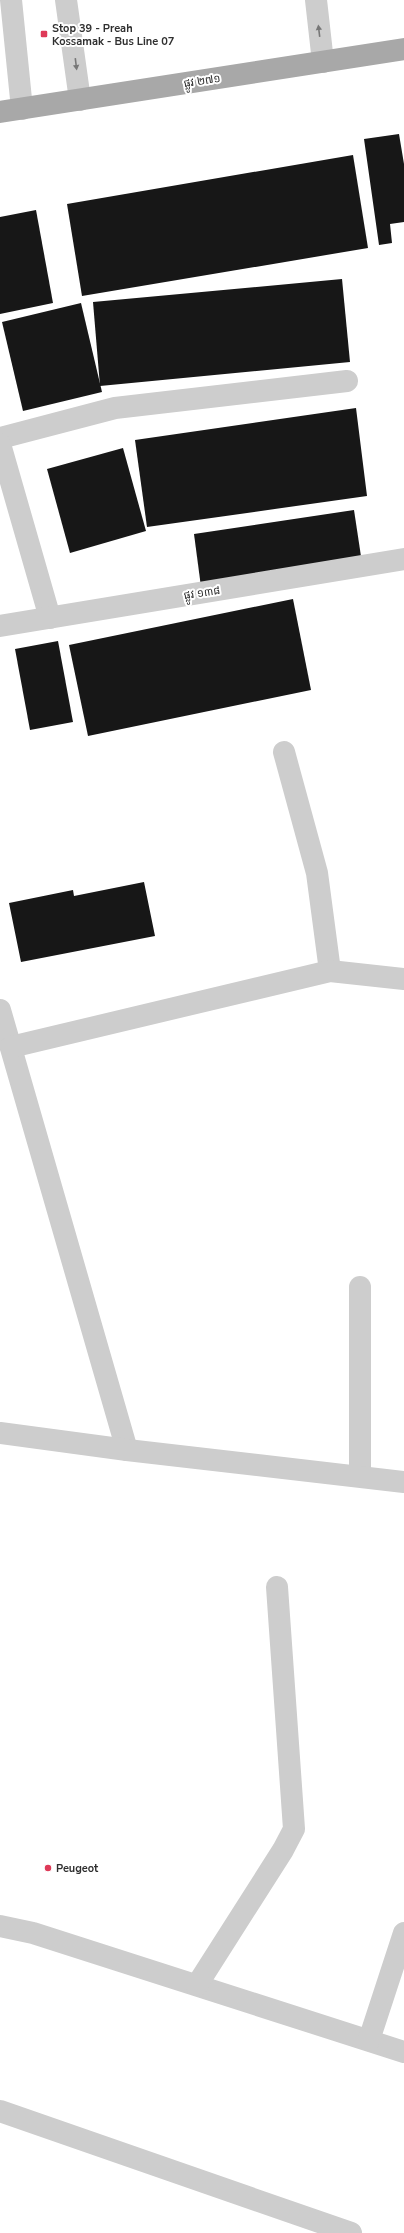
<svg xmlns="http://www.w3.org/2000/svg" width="404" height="2233" font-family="'Nunito Sans','Noto Sans Khmer',sans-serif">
	<rect width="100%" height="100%" fill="#fff"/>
	<g fill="#171717">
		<polygon points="399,134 404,164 404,222 390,224 392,243 379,245 364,139"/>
		<polygon points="353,155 368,248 82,296 67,204"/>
		<polygon points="36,210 53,303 0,314 0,217"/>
		<polygon points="342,279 350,362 100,386 93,302"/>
		<polygon points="81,303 102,392 23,411 2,322"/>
		<polygon points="356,408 367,496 147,527 135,440"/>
		<polygon points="123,448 146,531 70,553 47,469"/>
		<polygon points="354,510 362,563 201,587 194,534"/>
		<polygon points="293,599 311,690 88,736 69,645"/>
		<polygon points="58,641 73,722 30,730 15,649"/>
		<polygon points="144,882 155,936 21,962 9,903 73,890 74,896"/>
	</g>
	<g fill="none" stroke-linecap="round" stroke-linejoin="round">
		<g stroke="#cdcdcd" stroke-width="22">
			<polyline points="11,0 22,109"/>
			<polyline points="66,0 80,100"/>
			<polyline points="316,0 323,62"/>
			<polyline points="0,438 115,408 347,381"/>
			<polyline points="0,444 50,618"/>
			<polyline points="0,626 404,559"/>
			<polyline points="284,752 317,873 330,971"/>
			<polyline points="0,1010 127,1450"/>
			<polyline points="11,1047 330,971 404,979"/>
			<polyline points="360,1287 360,1476"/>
			<polyline points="0,1433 127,1450 404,1482"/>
			<polyline points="0,1926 33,1933 404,2052"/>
			<polyline points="197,1985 283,1850 294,1829 277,1587"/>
			<polyline points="369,2040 404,1933"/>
			<polyline points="0,2111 351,2233"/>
		</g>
		<polyline stroke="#a8a8a8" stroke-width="22" points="0,112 404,49"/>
	</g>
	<defs><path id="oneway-solid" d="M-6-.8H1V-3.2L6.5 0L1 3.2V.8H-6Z"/></defs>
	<g fill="#777">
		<use href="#oneway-solid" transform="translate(319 31) rotate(-97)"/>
		<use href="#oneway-solid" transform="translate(76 64) rotate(83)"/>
	</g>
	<g fill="#de3a58" stroke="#fff" stroke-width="1.5">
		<rect x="40" y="30" width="8" height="8" rx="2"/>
		<circle cx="48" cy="1868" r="4"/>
	</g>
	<g text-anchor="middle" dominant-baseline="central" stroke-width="4" stroke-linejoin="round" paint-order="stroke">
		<g font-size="11" font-weight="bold" fill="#303030" stroke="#fff" text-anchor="start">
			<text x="52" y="28">Stop 39 - Preah<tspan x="52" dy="13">Kossamak - Bus Line 07</tspan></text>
			<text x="56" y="1868">Peugeot</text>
		</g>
		<g font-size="11" fill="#303030" stroke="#fff">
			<text transform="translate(202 81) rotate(-9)">ផ្លូវ ២៧១</text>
			<text transform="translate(202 593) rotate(-9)">ផ្លូវ ១៣៨</text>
		</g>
	</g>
</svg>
